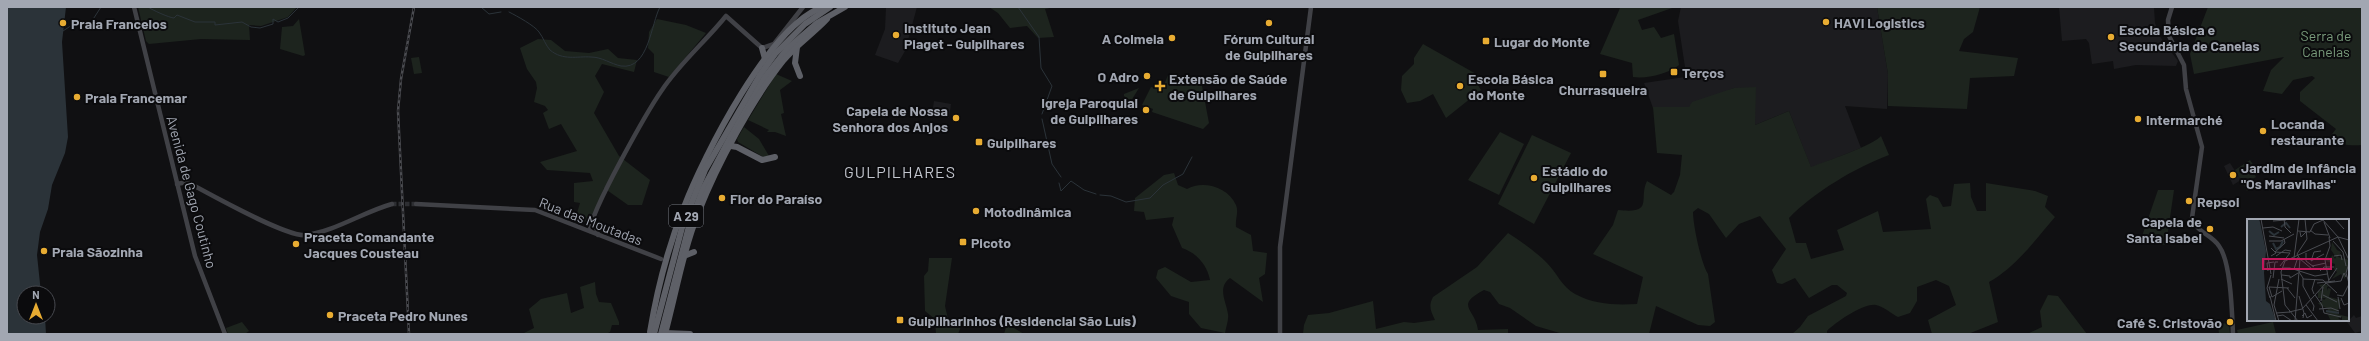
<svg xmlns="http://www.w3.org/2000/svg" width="2369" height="341" font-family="Barlow,sans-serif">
	<rect width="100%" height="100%" fill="#101012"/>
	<g fill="#1c1c1f">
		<polygon points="886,7 917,7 905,51 898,63 875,55 885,29"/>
		<polygon points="1681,7 1877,7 1888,74 1887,109 1845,106 1861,148 1811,168 1789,111 1755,125 1734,88 1689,107 1653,108 1644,83 1685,77 1682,68 1685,67 1678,21"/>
		<polygon points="2059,7 2154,7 2155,23 2161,38 2178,61 2176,66 2136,65 2114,69 2113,61 2092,64 2089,43 2086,39 2062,41"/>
		<polygon points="934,101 951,104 949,118 932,114"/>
		<polygon points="2230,163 2241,180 2233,185 2224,166"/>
		<polygon points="2354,315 2356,318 2362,316 2362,331 2355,333 2347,322"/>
	</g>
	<g fill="#1d241e">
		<polygon points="138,7 297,7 288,17 261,26 249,25 250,40 201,39 149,44 146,41"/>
		<polygon points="989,7 1055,7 1045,9 1054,37 1038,38 1027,26 1010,28 998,13"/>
		<path d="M1635,7h40l-37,13 4,10 12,-3 7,11 13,-4 5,31c-11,9 -32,14 -46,12l-1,-14 -32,-9 20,-46z"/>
		<polygon points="1877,7 1980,7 1973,32 1964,39 1959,51 2018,58 2014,76 1970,78 1967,109 1888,106 1888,74"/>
		<path d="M2208,7h154v138c-10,1 -25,0 -33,-7l7,-9 -36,-28v-9l15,-14 -3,-2 -19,4 -11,14 -19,-3 8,-21 13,-13 -90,17 -4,-20z"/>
		<polygon points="299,19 305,55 303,56 280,49 282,27 293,26"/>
		<polygon points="657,19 686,25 706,33 669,77 654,72 654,54 648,48 649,32"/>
		<path d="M538,39l13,1 14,11 24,2 19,-4 10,9 19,2 -3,12 -32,-8 -7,12 9,16 -10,21 25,43 31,24 -8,25h-14l-24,-17c-6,15 -10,39 -30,35l6,-20 -6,-1v-19l19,-2 -3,-8 -43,-3 -7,-8 37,-11 -16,-27 -12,5 -6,-16 5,-3 -3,-4 -11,-4 3,-14 -1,-6 -9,-13 -7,-21z"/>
		<polygon points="1423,44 1478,75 1474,79 1481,90 1446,118 1433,94 1420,101 1407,103 1401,90 1402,76 1414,64 1414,58"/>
		<polygon points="419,57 422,73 414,74 411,58"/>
		<polygon points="776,74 792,81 780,90 784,113 781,114 786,136 775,132 767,132 769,130 748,120"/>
		<polygon points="1168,75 1202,86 1209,123 1203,129 1152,112 1153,109 1142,105 1151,87 1162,90"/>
		<path d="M1756,87l-1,38 34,-14 22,56c13,-5 63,-22 70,-31l8,19c-33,12 -76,38 -100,63l7,25h10l5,16 33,-9 -7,-20 41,-19 5,21 48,-3 -5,-30 4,-4 8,3 5,9 8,-1 3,-22 16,-1 1,14 6,14h9v-28l49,8 13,5 -3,11 10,10c-20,23 -39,50 -66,65l9,40 -30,12h-36l-4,-14 28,-15 -7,-19 -13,-6 -19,7v14l-7,12 -12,4c-6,-3 -15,-11 -22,-12 -13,-2 -41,18 -49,26v3h-35l8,-7 8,-11 38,-20 1,-3 -10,-8h-5l-23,13 -14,-20 -13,6 -5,-1 -5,-13 14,-21 -26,-33 -21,8 -13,14 -17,-24 -11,-6 -5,4c0,13 8,51 15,62l7,48 -5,4 -12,-1 -42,-19 -7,28h-86l-27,-8 -26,-18 -11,-4 -9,-12 -6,-2c-30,16 -9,18 -6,40l30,-1v5h-205l1,-9 4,-10 21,-2 44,-12 3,28 28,-7 10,1 21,-3c-4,-8 -7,-14 -2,-23l44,-30 31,-34c14,9 27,18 39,30 10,10 15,24 28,31 20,11 41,11 62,10l6,-27 -50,-23 20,-29 5,-15c37,4 20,-11 29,-29l24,14 3,-3 6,-17 2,-20 -25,-2 -4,-46h36l3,-5 42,-14z"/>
		<polygon points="1139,88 1131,101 1124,96 1124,94"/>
		<polygon points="744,127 759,139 769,156 765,158 738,142 737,139"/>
		<polygon points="1500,132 1524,144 1499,195 1468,180"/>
		<polygon points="1532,135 1571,153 1534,224 1498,204"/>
		<polygon points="2250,160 2256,169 2261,166 2263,169 2256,173 2254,169 2252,170 2256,177 2249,181 2253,187 2247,191 2235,170"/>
		<path d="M1174,173l4,12 9,4c16,-9 41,-2 49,16 3,7 -1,14 0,22l15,8 2,16 14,2 -2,21 -6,4 4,24 -33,-24c-13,10 -4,23 -2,36 1,6 -2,13 -3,19l-24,-5 -12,-14v-12l-18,-6 -15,-18 2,-8 7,-3 26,15 19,-2c-3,-15 -13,-27 -28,-32l-10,-23 2,-8 -28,3 -2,-8 -10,-1 1,-13 29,-23z"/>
		<polygon points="2158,190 2174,190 2166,245 2140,242"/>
		<polygon points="929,258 952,258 945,306 948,319 962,324 958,334 936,334 935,319 925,311 924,276 928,271"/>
		<polygon points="595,282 596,294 599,302 611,303 619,322 619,325 612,325 610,332 606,334 522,334 534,328 529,309 541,299 567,293 571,313 584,308 580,287"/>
		<polygon points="2048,295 2058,296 2087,334 2027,334 2042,327 2040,311"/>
		<polygon points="242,322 249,331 245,334 228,334 226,328"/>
		<polygon points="2273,322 2276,334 2238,334 2237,330"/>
		<polygon points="2229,323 2230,334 2219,334 2218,324"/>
		<polygon points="1007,324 1024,334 1004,334"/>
	</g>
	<polygon fill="#2b3339" points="7,7 66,7 62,42 68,137 65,153 52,185 48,209 40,232 37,255 41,293 24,293 24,317 45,317 46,334 7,334"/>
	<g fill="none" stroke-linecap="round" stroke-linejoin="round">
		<g stroke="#2b3339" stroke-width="1">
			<path d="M148,7c4,3 22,11 26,11l3,-3 18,7h20v3l27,-3 9,5 9,1 13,-4v-5l5,3 10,-4 11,-11"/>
			<polyline points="481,7 489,14 501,12"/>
			<polyline points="1018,7 1039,37 1041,68 1052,86 1042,114"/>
			<path d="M509,12c8,4 26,14 30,20 4,5 7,14 11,18 13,11 27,6 41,7 11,0 20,7 30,9 28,4 30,-43 39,-59"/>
			<polyline points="63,31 75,23 84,26 90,24 101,7"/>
			<polyline points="1042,119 1052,164 1061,177"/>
			<polyline points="1059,183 1061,191 1071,181 1084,190 1096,194"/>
			<polyline points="1100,195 1111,196 1126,202 1150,198 1163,185 1183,174 1192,157"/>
		</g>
		<polyline stroke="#2d2e32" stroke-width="4.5" stroke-dasharray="4.5 2" stroke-linecap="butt" points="392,204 416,204"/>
		<g stroke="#404146" stroke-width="4.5">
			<polyline points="134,7 195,256 225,334"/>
			<path d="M2172,7l-4,13 1,16 15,29 2,24 16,58 -10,71c5,15 19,16 27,28 12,16 13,67 14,88"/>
			<path d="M177,184l10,-2c21,11 100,56 119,53 30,-4 57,-23 86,-31"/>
			<polyline points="416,204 535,210 661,259"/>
			<polyline points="594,219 598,235"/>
			<path d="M590,231c0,-19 58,-121 72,-141 18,-27 44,-49 64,-74l36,32 12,-4 29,-37"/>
			<polyline points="1280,334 1280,247 1311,7"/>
		</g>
		<g stroke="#5e6067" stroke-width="6">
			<polyline points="797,47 795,63 800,76"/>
			<polyline points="762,48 765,59"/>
			<polyline points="731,146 737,147 762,160 775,157"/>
			<polyline points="684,256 694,252"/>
			<path d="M650,332c7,-42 18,-85 34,-125 19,-50 87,-185 140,-200"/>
			<polyline points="665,333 690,334"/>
			<polyline points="654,334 683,224 705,170 760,75 775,54 805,24 830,7"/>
			<polyline points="661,334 689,226 703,189 731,136 765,77 787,49 817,23 845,7"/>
			<path d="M665,334c11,-41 18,-83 34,-123 18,-46 53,-111 84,-150 13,-16 30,-27 44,-42"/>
		</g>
		<defs>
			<polyline id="rail" points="409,334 398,111 401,79 414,7"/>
		</defs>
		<use href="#rail" stroke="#4b4c51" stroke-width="2.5"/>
		<use href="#rail" stroke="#0b0b0d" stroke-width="1" stroke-dasharray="3" stroke-linecap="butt"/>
	</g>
	<g fill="#e8ac32" stroke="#0b0b0d" stroke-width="1.5">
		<circle cx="1826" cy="22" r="4"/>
		<circle cx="63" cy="23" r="4"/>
		<circle cx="1269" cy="23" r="4"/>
		<circle cx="896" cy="35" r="4"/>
		<circle cx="2111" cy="37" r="4"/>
		<circle cx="1172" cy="38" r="4"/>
		<rect x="1482" y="37" width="8" height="8" rx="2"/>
		<rect x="1670" y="68" width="8" height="8" rx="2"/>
		<rect x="1599" y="70" width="8" height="8" rx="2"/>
		<circle cx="1147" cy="76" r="4"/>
		<path d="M1158 80h4v4h4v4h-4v4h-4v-4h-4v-4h4z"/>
		<circle cx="1460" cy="86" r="4"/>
		<circle cx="77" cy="97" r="4"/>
		<circle cx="1146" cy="110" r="4"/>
		<circle cx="956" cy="118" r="4"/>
		<circle cx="2138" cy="119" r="4"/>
		<circle cx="2263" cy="131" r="4"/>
		<rect x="975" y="138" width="8" height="8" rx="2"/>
		<circle cx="2233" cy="175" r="4"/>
		<circle cx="1534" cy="178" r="4"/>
		<circle cx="722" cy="198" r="4"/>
		<circle cx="2189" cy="201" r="4"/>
		<circle cx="976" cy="211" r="4"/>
		<circle cx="2210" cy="229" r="4"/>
		<rect x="959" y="238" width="8" height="8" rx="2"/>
		<circle cx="296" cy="244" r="4"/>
		<circle cx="44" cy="251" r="4"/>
		<circle cx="330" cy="315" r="4"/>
		<rect x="896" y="316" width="8" height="8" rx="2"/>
		<circle cx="2230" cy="322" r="4"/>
	</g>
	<g text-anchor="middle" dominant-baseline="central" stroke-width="4" stroke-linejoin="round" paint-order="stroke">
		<rect fill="#0b0b0d" stroke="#757880" stroke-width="1" x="669" y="205" width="34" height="22" rx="3"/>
		<g font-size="13" font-weight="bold" fill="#a2a7b2">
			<text x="686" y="216">A 29</text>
		</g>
		<g font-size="14" font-weight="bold" fill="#a2a7b2" stroke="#0b0b0d" text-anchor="start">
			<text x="1834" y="22">HAVI Logistics</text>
			<text x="71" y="23">Praia Francelos</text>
			<text x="904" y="27">Instituto Jean<tspan x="904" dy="16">Piaget - Gulpilhares</tspan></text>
			<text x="2119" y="29">Escola Básica e<tspan x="2119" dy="16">Secundária de Canelas</tspan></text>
			<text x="1164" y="38" text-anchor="end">A Colmeia</text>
			<text x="1269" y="38" text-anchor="middle">Fórum Cultural<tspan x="1269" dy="16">de Gulpilhares</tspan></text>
			<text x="1494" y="41">Lugar do Monte</text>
			<text x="1682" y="72">Terços</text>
			<text x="1139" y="76" text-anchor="end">O Adro</text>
			<text x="1169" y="78">Extensão de Saúde<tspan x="1169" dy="16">de Gulpilhares</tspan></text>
			<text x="1468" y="78">Escola Básica<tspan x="1468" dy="16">do Monte</tspan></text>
			<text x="1603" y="89" text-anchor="middle">Churrasqueira</text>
			<text x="85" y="97">Praia Francemar</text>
			<text x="1138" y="102" text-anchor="end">Igreja Paroquial<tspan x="1138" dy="16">de Gulpilhares</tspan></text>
			<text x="948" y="110" text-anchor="end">Capela de Nossa<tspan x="948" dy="16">Senhora dos Anjos</tspan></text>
			<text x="2146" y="119">Intermarché</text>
			<text x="2271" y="123">Locanda<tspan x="2271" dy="16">restaurante</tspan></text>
			<text x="987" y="142">Gulpilhares</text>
			<text x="2241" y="167">Jardim de Infância<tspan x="2241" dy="16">"Os Maravilhas"</tspan></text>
			<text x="1542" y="170">Estádio do<tspan x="1542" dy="16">Gulpilhares</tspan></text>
			<text x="730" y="198">Flor do Paraíso</text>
			<text x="2197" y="201">Repsol</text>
			<text x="984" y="211">Motodinâmica</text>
			<text x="2202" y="221" text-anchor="end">Capela de<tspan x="2202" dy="16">Santa Isabel</tspan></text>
			<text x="304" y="236">Praceta Comandante<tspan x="304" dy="16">Jacques Cousteau</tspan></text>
			<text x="971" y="242">Picoto</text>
			<text x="52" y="251">Praia Sãozinha</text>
			<text x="338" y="315">Praceta Pedro Nunes</text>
			<text x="908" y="320">Gulpilharinhos (Residencial São Luís)</text>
			<text x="2222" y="322" text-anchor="end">Café S. Cristovão</text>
		</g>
		<g font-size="14" fill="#7a9c7c" stroke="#0b0b0d">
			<text x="2326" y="35">Serra de<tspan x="2326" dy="16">Canelas</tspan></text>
		</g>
		<g font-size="14" fill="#a2a7b2" stroke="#0b0b0d">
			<text transform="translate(192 192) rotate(75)">Avenida de Gago Coutinho</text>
			<text transform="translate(591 221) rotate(21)">Rua das Moutadas</text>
		</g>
		<g font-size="16" letter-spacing="1" fill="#c3c6ce" stroke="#0b0b0d">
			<text x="900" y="171">GULPILHARES</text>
		</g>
	</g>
	<g transform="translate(2247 219)">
		<rect width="102" height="102" fill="#101012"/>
		<path d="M85,23l5,8 4,2 -3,5 11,3 -4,19 -4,-5 -9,5 5,-7 -3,-3 1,-5 -9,-3 2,-5 1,3 4,-4 2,4 1,-2 -5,-7zM78,65l4,2 -2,1v4l1,-3 3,1 -2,8 12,3 -4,14 12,3v4h-7v-4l-4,1 4,3h-11l-3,-6 2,-2h-4l2,-4 -6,-3 -4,2 3,-2 -3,-3 4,-1v-4l2,2 2,-2h-8v-7l6,-1 -5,-5z" fill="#1d241e"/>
		<path d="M0,0h12l1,3 6,29 -2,22 2,28 4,3 6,17h-29z" fill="#2b3339"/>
		<path fill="none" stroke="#2b3339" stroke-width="2" d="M34,8l5,-4 4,5M22,12l5,4 5,-3M26,24l3,6 4,-2 3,-6M79,92l13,2"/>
		<path fill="none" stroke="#4a4c52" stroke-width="1" d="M14,0l10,55M37,0l1,8 6,6M75,0l16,18 11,23M88,0l9,10M26,2l13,-1M77,3l6,16M16,9l10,-1 9,4M63,11l5,4 13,1M51,12l12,1 4,-8 9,-4M53,13l1,5 5,-5M22,17l15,2M82,18l1,9 -5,14 4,22M22,22h12l13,-7M86,22l10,11 3,14M24,29l5,5 -5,3M28,33l10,-9 -1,-4M28,33l15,1M59,34v8l8,6M50,35l10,-15 -2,-20M29,37l9,-6 6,1M87,37l7,-1 1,5M47,39l5,-39M53,40l12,10M64,42l3,-9 7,-1M64,42l13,-7M102,44l-3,10 3,10M33,47l10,-13M65,47l14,-3M36,49h7l25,8 12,-2M47,50l4,-12M21,52l-1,-8 7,-1M73,52l4,-4h10M52,53l4,6v8l11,20 -1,5M35,56l8,1v2l8,-5M26,59l2,-16h3M34,60l11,5M56,60l20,1 14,13M82,61l8,-12M70,64l18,-2M40,69l8,10M35,72l-10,6 -3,-10 20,1M67,75l-2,-5 3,-10M68,76l7,10M76,76l14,7M90,76l6,1 6,-12M23,77l6,25M52,77l5,17 -1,5M91,78l2,12M23,79l-3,-10 4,-13M94,79l3,7 5,-2M74,82l2,-14M59,86l12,16M75,86l2,8 17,4M72,90l12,-1 8,3M42,93l13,-3 24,-26 15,-2 3,-8 2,4M29,94l14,-1M30,97l6,-1 9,6M55,97l3,-3 2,5 5,-3M32,102l-5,-16 5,-26M48,102l5,-62 -3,-5M51,102l-13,-16 -4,-33 4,-11 53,-24 11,3"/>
		<path fill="#c2185b" fill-opacity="0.15" stroke="#c2185b" stroke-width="2" d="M16,40h68v10h-68z"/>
		<rect width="102" height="102" fill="none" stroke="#a2a7b2" stroke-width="2"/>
	</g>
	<rect width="2369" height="341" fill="none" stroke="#a2a7b2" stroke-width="16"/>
	<g transform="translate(36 305)"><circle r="19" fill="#0b0b0d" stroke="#47494f"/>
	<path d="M0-3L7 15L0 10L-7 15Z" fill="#e8ac32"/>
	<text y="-6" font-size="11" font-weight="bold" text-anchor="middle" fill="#a2a7b2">N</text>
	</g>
</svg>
